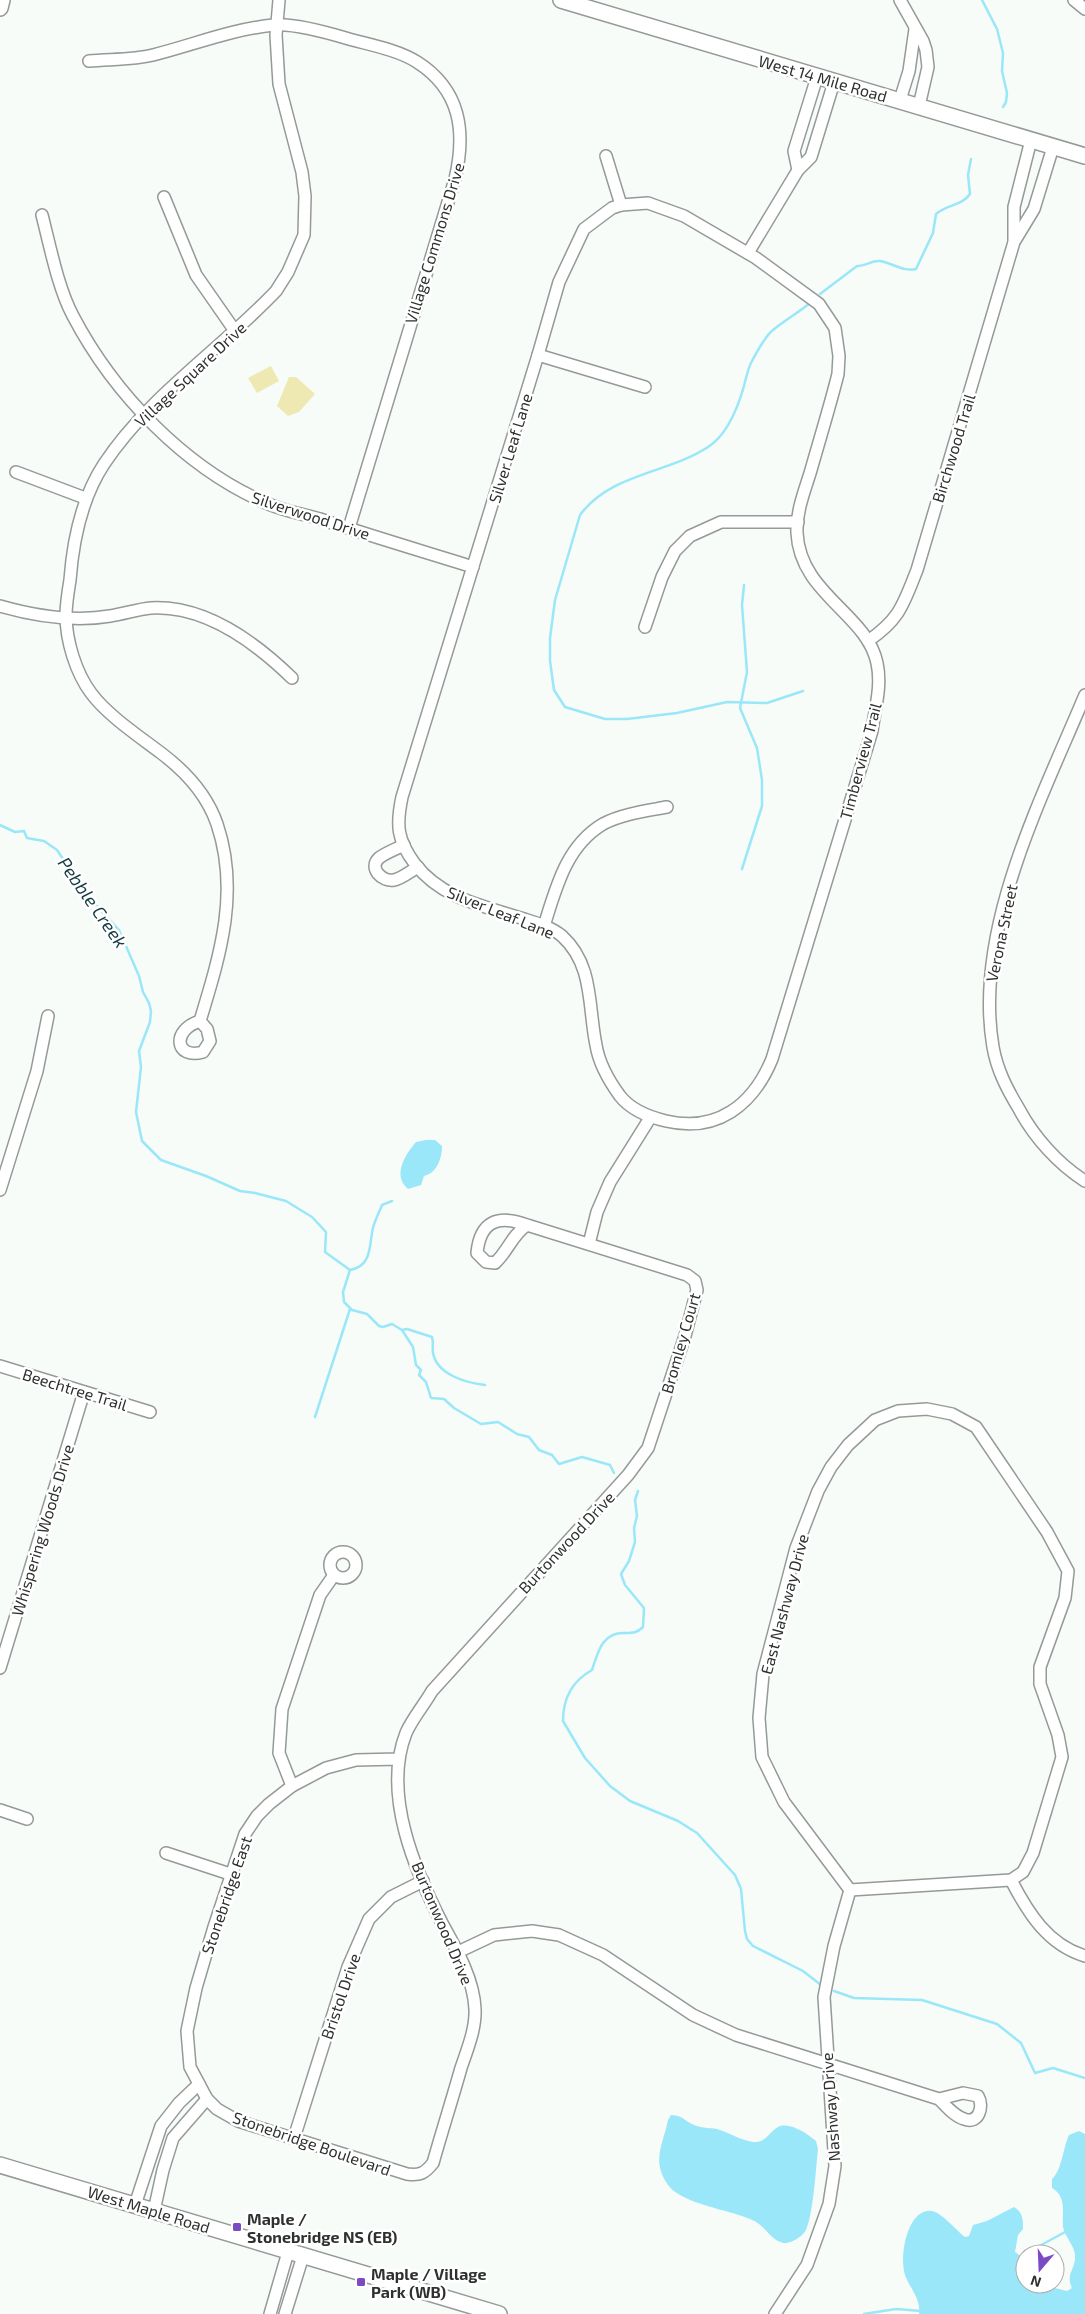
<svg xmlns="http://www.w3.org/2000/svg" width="1085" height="2314" font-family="'Exo 2',sans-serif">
	<rect width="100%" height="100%" fill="#f7fcf8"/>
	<g fill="#eee8b2">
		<polygon points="271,366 279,381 257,393 248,378"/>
		<polygon points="289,377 296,377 315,394 299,412 288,416 277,406"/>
	</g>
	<g fill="#99e7f9">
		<path d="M426,1140h9l7,6c0,12 -5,27 -18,30l-3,9 -13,4c-16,-14 -3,-34 8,-47z"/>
		<path d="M671,2115c13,1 12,5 23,10 9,4 18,2 26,5 11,4 21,10 33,12 13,1 16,-10 25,-15 11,-6 30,7 38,14l2,8c-2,16 -5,77 -15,85 -5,5 -14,10 -20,9 -11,-3 -16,-13 -24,-19 -5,-4 -12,-6 -17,-8 -20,-7 -62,-14 -74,-31 -17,-24 -5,-40 0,-65z"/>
		<path d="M1079,2131l6,3v180h-166c2,-16 -9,-25 -14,-39 -6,-18 2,-67 27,-64 9,1 25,20 33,26l4,-1 4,-11 14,-4 27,-14c9,5 9,13 9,22l-5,6 -3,17 10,7v25h24l2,3 16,4 5,-3c-7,-15 4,-18 3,-33 -1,-10 -10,-18 -12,-28 -1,-10 2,-22 -3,-31 -1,-3 -5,-6 -8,-8v-9c10,-9 11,-31 17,-44z"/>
	</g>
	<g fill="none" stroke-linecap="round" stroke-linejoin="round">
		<g stroke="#99e7f9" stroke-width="2.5">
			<polyline points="982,0 997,29 1003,53 1002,71 1007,93 1006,102 1003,107"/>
			<path d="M820,294l37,-28c9,0 15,-6 23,-5 13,2 22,11 36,8l17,-36 3,-19c10,-9 27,-9 34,-20l-2,-19 3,-16"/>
			<path d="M803,691l-36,12 -40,-1 -50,11 -50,6h-22l-40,-12 -11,-17 -4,-29v-23l5,-38 25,-85c31,-42 87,-41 128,-68 19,-12 30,-40 36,-61 2,-8 4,-18 8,-25 5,-9 13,-25 21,-31 12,-10 25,-17 37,-27"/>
			<polyline points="0,825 15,832 24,831 27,838 44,841 57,850 86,894 119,930 139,976 143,992 149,1003 151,1011 150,1022 139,1051 141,1067 136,1112 142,1141 161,1160 206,1176 240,1191 255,1193 286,1201 312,1217 326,1232 325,1252 350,1270"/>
			<polyline points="742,869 762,806 762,780 757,748 740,708 747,672 742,605 744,585"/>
			<polyline points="350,1270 343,1292 344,1302 352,1310 367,1314 379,1326 383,1327 392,1324 402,1330 413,1347 416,1365 421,1370 419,1375 426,1382 431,1398 444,1399 454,1408 481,1424 498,1422 517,1434 529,1437 539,1450 552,1455 559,1464 582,1457 610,1465 614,1473"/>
			<path d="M350,1270c23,-4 19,-27 23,-42 2,-8 6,-15 9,-23l10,-4"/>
			<path d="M402,1330l5,-1 25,8c2,6 0,11 1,16 4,22 34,30 52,32"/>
			<polyline points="315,1417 350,1309"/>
			<path d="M638,1491l-3,9 2,16 -3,12 1,14 -6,19 -8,13 4,11 19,23 -1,19c-6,6 -10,6 -18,6 -23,-1 -27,19 -33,37 -20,11 -29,28 -29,51l22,37 25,28 20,15 48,20 19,12 38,42 6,14 4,42 2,8 6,7 50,25 18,14"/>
			<polyline points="834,1991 854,1998 922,2000 997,2024 1021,2043 1035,2073 1053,2068 1085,2078"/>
			<polyline points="1019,2257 1067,2231"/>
			<polyline points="864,2314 896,2309 921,2311"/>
		</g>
		<defs>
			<g id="street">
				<polyline points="900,0 923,41 926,50 928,67 919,106"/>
				<polyline points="1074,0 1085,9"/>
				<path d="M89,61c20,-2 44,-1 64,-6 40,-10 79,-26 121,-30 20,-2 55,8 75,14 22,6 49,11 68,23 44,28 49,70 38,117l-106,349"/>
				<polyline points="900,100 909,71 915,29"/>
				<polyline points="606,156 621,205"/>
				<polyline points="798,170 794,151 817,77"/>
				<polyline points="164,197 196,275 235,331"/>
				<path d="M648,203l36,13 72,42 63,46 16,24 4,28 -1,18c-8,32 -18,64 -27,96 -6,20 -15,41 -14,63 3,61 70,81 80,130 5,23 -2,45 -5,68l-100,328c-19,46 -55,74 -106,62 -17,-4 -35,-11 -46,-25 -11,-15 -21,-32 -24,-51 -8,-38 -2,-80 -34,-109 -11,-9 -25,-13 -38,-17 -40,-13 -82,-20 -109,-55 -18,-24 -19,-39 -13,-67l136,-442 21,-73 25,-53 28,-21 9,-3z"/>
				<path d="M42,215c8,31 16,73 31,101 41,78 112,152 193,187 17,8 37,11 54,16 51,17 102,32 153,48"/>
				<polyline points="1014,240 1014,207 1031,140"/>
				<polyline points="748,253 798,170 811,157 834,82"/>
				<polyline points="538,355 645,387"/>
				<polyline points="16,472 85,498"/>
				<path d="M0,606c35,10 74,16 110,10 14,-2 28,-7 41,-8 54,-3 105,35 141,70"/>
				<polyline points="645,627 662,577 675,551 690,536 721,522 798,522"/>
				<path d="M868,641c32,-22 35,-36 49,-71l97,-328 20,-33 19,-62"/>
				<path d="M1085,695c-44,105 -112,236 -92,352 4,23 14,42 26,62 15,28 39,55 66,72"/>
				<path d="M404,845c-8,4 -19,8 -25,13 -11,10 3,24 15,22 7,-1 17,-9 24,-13"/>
				<path d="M544,926c12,-38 22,-80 59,-102 19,-10 43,-13 64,-17"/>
				<path d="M200,1021l7,8 3,12 -7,11c-28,8 -32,-22 -3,-31 20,-66 40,-129 17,-197 -10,-29 -32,-53 -56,-71 -21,-16 -54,-38 -70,-60 -15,-20 -25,-52 -25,-78 0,-11 2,-23 4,-35 3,-40 11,-81 34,-116 45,-68 116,-114 172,-173l12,-19 16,-37 1,-39 -3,-24 -23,-88 -3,-49 3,-35"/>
				<polyline points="0,1190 37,1071 48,1016"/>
				<polyline points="589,1244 597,1212 610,1182 650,1118"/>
				<polyline points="0,1366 150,1412"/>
				<polygon points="927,1409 952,1414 976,1427 1047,1532 1068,1571 1065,1598 1040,1667 1040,1684 1058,1735 1062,1757 1033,1853 1023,1872 1011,1880 850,1890 784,1802 762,1757 759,1718 763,1674 796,1548 818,1491 831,1467 848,1445 875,1420 898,1411"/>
				<circle cx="343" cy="1565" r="13"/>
				<polyline points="0,1668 84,1392"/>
				<path d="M399,1759l-43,1 -30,8 -34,18 -23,18 -12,12 -12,18 -31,93 -18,61 -9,43 3,36 17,32 10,10 21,12 169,53c13,2 18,-1 26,-11 9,-32 19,-63 28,-95 6,-18 15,-39 14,-59 -1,-29 -18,-59 -32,-84 -28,-54 -61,-131 -37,-192 6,-14 18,-28 26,-42l196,-216 20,-27 37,-112 12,-46 -2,-9 -8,-6 -160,-50c-15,10 -19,26 -32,38l-9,-1 -9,-9c3,-31 20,-39 50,-28"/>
				<polyline points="292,1786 279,1753 282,1709 320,1595 334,1575"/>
				<polyline points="0,1810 27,1819"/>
				<polyline points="166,1853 230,1874"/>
				<path d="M1011,1880c17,33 37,65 74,76"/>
				<path d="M458,1952l36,-17 38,-4 27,4 44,20 90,60 43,20 203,64c7,7 15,17 25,20 15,6 20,-13 14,-23l-15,-3 -24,6"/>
				<polyline points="294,2138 348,1967 369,1919 391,1897 423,1881"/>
				<polyline points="135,2205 161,2126 179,2103 199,2084"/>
				<polyline points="154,2211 163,2170 173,2138 207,2099"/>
				<polyline points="270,2314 288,2252"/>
				<polyline points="285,2314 303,2256"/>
				<polyline points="775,2314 807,2265 829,2204 835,2166 824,1997 834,1946 850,1890"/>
			</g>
			<g id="secondary">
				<polyline points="561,0 1085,156"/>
				<polyline points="0,8 2,0"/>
				<polyline points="0,2165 499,2314"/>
			</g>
		</defs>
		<use href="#street" stroke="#959a97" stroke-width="14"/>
		<use href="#secondary" stroke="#959a97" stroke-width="18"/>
		<use href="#street" stroke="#fff" stroke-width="11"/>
		<use href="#secondary" stroke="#fff" stroke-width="15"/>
	</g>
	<g fill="#7c4bc3" stroke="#fff" stroke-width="2">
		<rect x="232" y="2222" width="10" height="10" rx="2.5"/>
		<rect x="356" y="2277" width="10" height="10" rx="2.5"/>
	</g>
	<g text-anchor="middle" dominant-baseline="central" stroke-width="5" stroke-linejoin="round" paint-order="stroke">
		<g font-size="16" fill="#2f3130" stroke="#fff">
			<text transform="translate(823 78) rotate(16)">West 14 Mile Road</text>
			<text transform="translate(434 243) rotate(-73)">Village Commons Drive</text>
			<text transform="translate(190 374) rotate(-43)">Village Square Drive</text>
			<text transform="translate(510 448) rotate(-73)">Silver Leaf Lane</text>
			<text transform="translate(953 448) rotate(-73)">Birchwood Trail</text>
			<text transform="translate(311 515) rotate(18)">Silverwood Drive</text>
			<text transform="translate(860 761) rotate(-75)">Timberview Trail</text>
			<text transform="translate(501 912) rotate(22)">Silver Leaf Lane</text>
			<text transform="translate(1001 933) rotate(-78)">Verona Street</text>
			<text transform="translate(680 1343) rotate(-74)">Bromley Court</text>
			<text transform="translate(75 1389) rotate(17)">Beechtree Trail</text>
			<text transform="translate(42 1530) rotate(-73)">Whispering Woods Drive</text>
			<text transform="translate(566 1542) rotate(-47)">Burtonwood Drive</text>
			<text transform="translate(784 1604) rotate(-75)">East Nashway Drive</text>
			<text transform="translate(226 1895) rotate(-71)">Stonebridge East</text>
			<text transform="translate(443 1923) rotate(67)">Burtonwood Drive</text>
			<text transform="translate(340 1996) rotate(-71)">Bristol Drive</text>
			<text transform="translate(830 2107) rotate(-94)">Nashway Drive</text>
			<text transform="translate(312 2143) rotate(19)">Stonebridge Boulevard</text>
			<text transform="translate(149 2209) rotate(17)">West Maple Road</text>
		</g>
		<g font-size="16" font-weight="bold" fill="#2f3130" stroke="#fff" text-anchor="start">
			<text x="247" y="2218">Maple /<tspan x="247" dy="18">Stonebridge NS (EB)</tspan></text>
			<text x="371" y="2273">Maple / Village<tspan x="371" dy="18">Park (WB)</tspan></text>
		</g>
		<g font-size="18" font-style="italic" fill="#173c44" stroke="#fff">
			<text transform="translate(93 902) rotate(55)">Pebble Creek</text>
		</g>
	</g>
	<g transform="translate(1040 2269) rotate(199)"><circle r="24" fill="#ffffff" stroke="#acadac"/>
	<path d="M0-4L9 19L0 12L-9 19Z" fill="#7c4bc3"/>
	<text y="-8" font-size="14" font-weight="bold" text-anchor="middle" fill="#2f3130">N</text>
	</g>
</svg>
